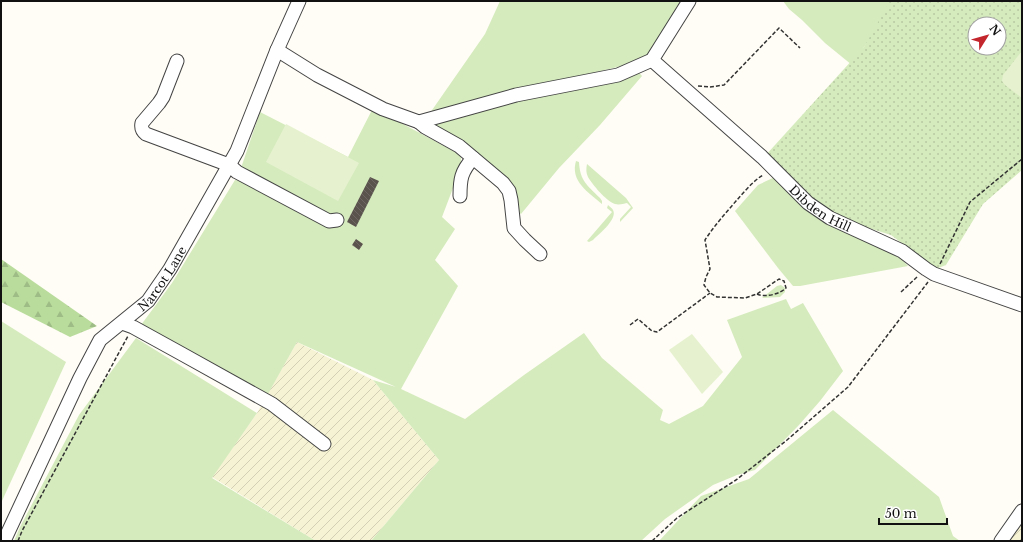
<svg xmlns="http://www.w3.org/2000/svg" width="1023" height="542" font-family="'Libre Baskerville',serif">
	<defs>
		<pattern id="farmland-furrows" width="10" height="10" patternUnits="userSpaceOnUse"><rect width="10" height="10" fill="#f6f3d4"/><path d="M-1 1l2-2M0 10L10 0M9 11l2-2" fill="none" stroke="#d2cfb5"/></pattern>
		<pattern id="forest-firs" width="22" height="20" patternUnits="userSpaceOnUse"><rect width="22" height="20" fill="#b9dc9c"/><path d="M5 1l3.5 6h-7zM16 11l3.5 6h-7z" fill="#9ebc85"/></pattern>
		<pattern id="park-dots" width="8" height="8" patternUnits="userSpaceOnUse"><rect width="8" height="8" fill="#d5ebbd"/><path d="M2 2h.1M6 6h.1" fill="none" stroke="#b6c8a1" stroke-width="1.8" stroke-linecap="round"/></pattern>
		<pattern id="building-back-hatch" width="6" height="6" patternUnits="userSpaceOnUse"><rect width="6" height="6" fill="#5a524d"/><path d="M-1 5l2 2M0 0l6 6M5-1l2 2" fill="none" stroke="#6d6662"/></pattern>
	</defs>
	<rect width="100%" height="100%" fill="#fffdf5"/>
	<g fill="url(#farmland-furrows)">
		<polygon points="297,342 373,380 439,460 371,541 316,541 212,477 257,413"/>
		<polygon points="1022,511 1022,541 1001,541"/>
	</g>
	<g fill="#d5ebbd">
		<polygon points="500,1 685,1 650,59 430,113 485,34"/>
		<polygon points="783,1 895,1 852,65 825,43 802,20 789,9"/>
		<polygon points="636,69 642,76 600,125 559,168 521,214 515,209 514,197 428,121"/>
		<polygon points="373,108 461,155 461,167 442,217 455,229 435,260 458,286 401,389 465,419 524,375 584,333 602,358 663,410 660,420 669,424 703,406 742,357 727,320 786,299 791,309 803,303 843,371 820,401 799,425 755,470 737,475 713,485 665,519 641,541 371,541 439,460 373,380 396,387 297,342 268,394 141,325 172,283 235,180 246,182 241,168 260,112 348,157"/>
		<path d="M576,161l3,1c1,19 8,23 21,36l2,3v3c-14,-12 -32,-23 -26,-43z"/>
		<path d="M587,164l39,34 7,10 -13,14v-3l11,-12 -4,-4c-4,1 -8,2 -12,1 -9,-3 -23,-20 -27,-27 -2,-4 -2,-8 -1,-13z"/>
		<polygon points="775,177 894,251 908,266 800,286 793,286 778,268 735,211 758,185"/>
		<path d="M608,205c1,1 4,3 5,5 5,9 -14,24 -20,30l-4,2 -2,-1 25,-29 -5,-4z"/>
		<polygon points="781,285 785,288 785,292 780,297 762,298 777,286"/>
		<polygon points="1,321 66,362 1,503"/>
		<polygon points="136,338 257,413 212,478 316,541 14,541 20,527 79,415"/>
		<polygon points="833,410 939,497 953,536 960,541 659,541 701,496 749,479"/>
	</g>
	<polygon fill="url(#forest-firs)" points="1,259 97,326 70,337 1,302"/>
	<path fill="url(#park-dots)" fill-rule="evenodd" d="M890,1h132v169l-39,34 -37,61 -10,4 -45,-34 -45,-14 -30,-20 -51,-45 99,-109zM975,24h24v24h-24z"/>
	<g fill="#e6f2cf">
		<polygon points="1022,51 1022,98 1005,85 1002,81 1003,75"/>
		<polygon points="286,124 359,163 338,201 266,162"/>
		<polygon points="692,334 723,372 702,394 669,350"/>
	</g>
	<g fill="url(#building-back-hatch)">
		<polygon points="370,177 379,181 356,227 347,222"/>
		<polygon points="356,239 363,244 359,250 352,245"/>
	</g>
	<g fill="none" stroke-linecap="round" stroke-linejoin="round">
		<defs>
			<g id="minor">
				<polyline points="277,50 317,75 383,109 419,122 516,95 618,75 652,60 689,1"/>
				<path id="s1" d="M652,60l110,97 46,46 22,15 72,33 24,18 8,5 88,31"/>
				<path d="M177,61l-14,36 -4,6 -17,20c-1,5 0,8 4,11l83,31 8,7 92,49 8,-1"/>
				<polyline points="419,122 425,127 459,146 503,183 509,191 511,200 514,228 525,240 540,254"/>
				<path d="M460,196c0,-17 1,-24 13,-38"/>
				<polyline points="122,323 133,327 182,354 272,404 324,444"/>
				<path id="s2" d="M4,541l76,-163 20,-38 48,-39 22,-32 67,-118 40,-101 22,-49"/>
				<polyline points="1001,541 1022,511"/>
			</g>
		</defs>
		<use href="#minor" stroke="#444" stroke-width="15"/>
		<g stroke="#333" stroke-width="1.5" stroke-dasharray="4 2" stroke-linecap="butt">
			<polyline points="698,86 710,87 724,85 779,28 800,48"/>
			<polyline points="940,264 970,202 1022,159"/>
			<polyline points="901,292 917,277"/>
			<path d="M757,294c8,4 23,0 29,-6l-2,-7 -5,-2 -22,15 -12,4 -28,-1 -7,-4 -6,-8 2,-8 4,-8 -5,-29c9,-14 20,-26 31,-39 8,-9 17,-20 27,-26"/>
			<polyline points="630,325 638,319 652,331 657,332 710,293"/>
			<polyline points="18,541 22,531 128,336"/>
			<polyline points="652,541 677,518 736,480 787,440 848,387 928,282"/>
		</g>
		<use href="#minor" stroke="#fff" stroke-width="13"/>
	</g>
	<g text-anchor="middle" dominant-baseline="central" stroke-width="4" stroke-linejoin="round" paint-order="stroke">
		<g font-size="12" fill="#111" stroke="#fff">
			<text stroke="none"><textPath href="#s1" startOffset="225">Dibden Hill</textPath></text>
			<text stroke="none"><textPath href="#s2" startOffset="311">Narcot Lane</textPath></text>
		</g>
	</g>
	<rect width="1023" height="542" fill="none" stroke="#111111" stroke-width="4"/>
	<g transform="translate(987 36) rotate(53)"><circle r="19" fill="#ffffff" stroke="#a0a0a0"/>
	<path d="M0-3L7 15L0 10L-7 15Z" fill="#c4262e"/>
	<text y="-6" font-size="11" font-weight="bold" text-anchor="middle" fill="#111111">N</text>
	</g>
	<path d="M879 518v6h68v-6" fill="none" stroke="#111111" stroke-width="2"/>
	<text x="885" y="518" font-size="12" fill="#111111" stroke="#ffffff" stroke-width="3" paint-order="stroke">50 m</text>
</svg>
